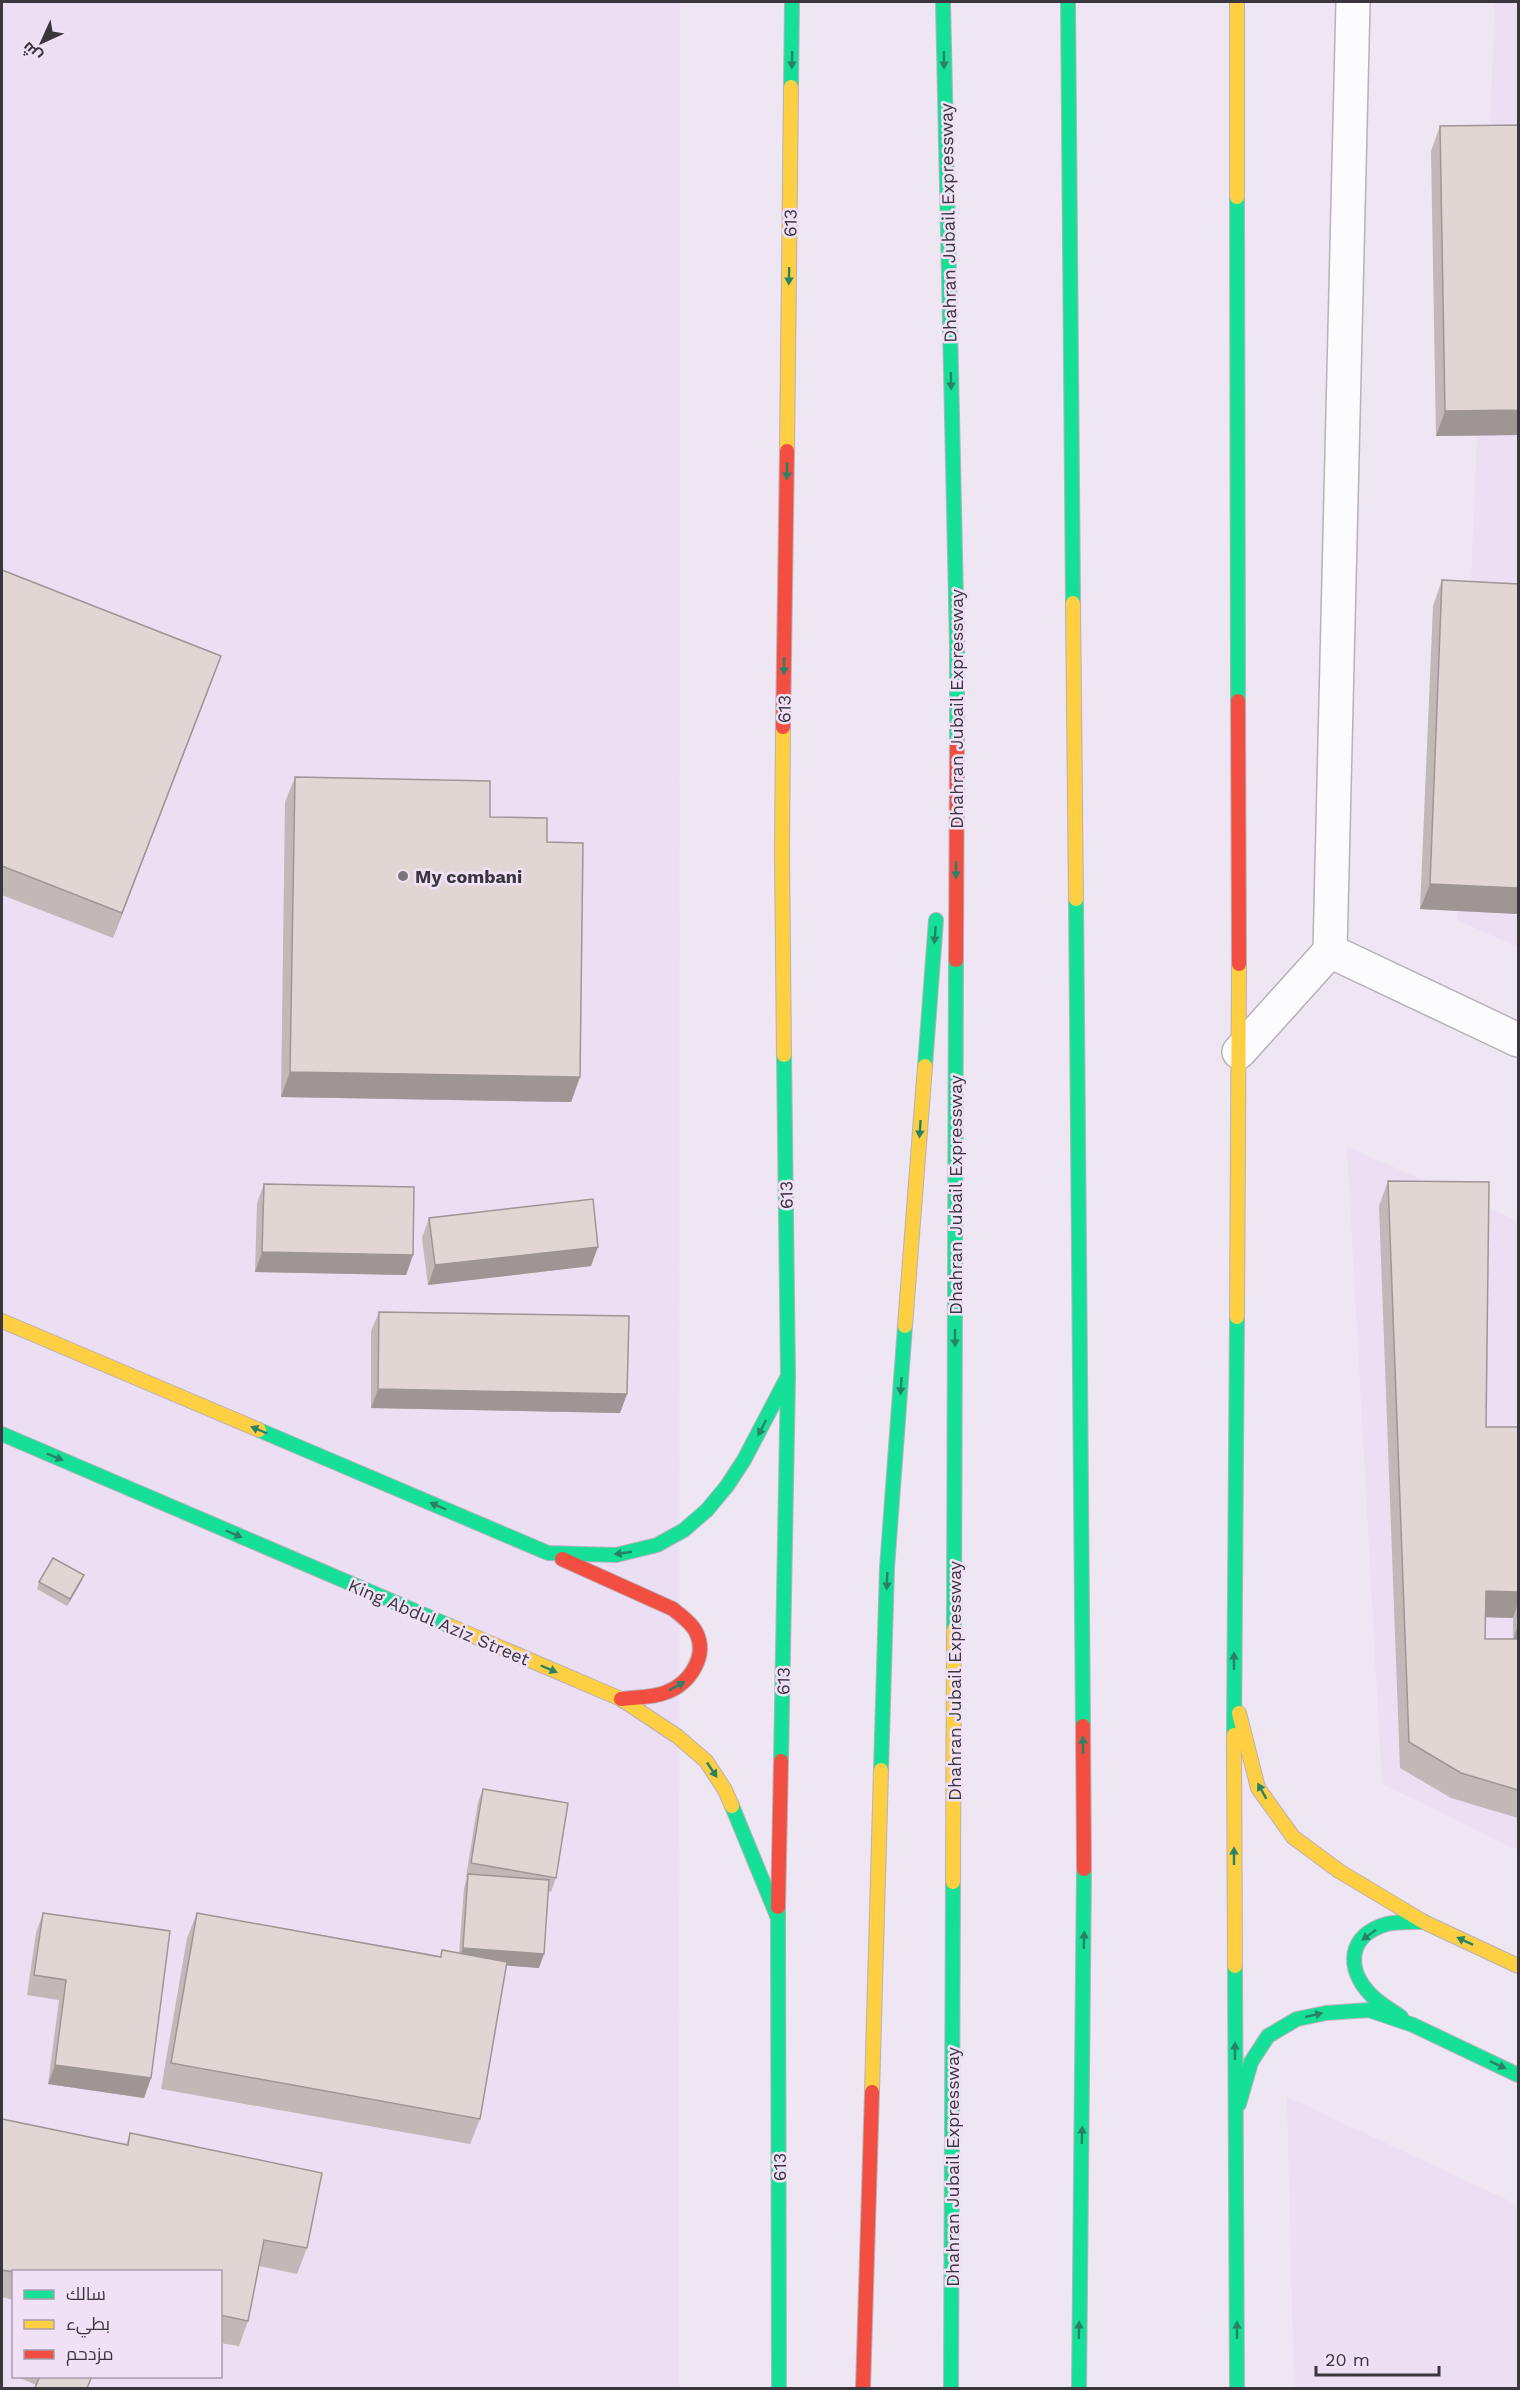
<svg xmlns="http://www.w3.org/2000/svg" width="1520" height="2390" font-family="'Work Sans',Cairo,sans-serif">
	<rect width="100%" height="100%" fill="#eee6f2"/>
	<g fill="#ecdef3" fill-rule="evenodd">
		<path d="M2,2h678l-1,2386h-677zM14,2272h206v104h-206z"/>
		<polygon points="1495,2 1518,2 1518,947 1457,920"/>
		<polygon points="1347,1147 1518,1221 1518,1850 1382,1784"/>
		<polygon points="1287,2097 1518,2205 1518,2388 1294,2388"/>
	</g>
	<g fill="none" stroke-linecap="round" stroke-linejoin="round">
		<defs>
			<g id="street">
				<polyline points="1353,2 1330,951 1518,1040"/>
				<polyline points="1239,1052 1330,951"/>
			</g>
			<g id="fast">
				<polyline points="943,2 957,646 957,743"/>
				<polyline points="1068,2 1073,603"/>
				<polyline points="791,87 792,2"/>
				<polyline points="1237,197 1238,701"/>
				<polyline points="1076,899 1083,1726"/>
				<polyline points="925,1066 936,920"/>
				<polyline points="259,1430 548,1553 616,1555 657,1545 684,1530 707,1510 727,1486 744,1460 788,1376"/>
				<polyline points="2,1434 450,1626"/>
				<polyline points="954,1630 956,960"/>
				<polyline points="1234,1735 1237,1317"/>
				<polyline points="781,1761 788,1376 784,1055"/>
				<polyline points="881,1770 887,1568 905,1326"/>
				<polyline points="732,1806 778,1918"/>
				<polyline points="778,1907 779,2388"/>
				<polyline points="1235,1966 1237,2388"/>
				<path d="M1401,2017c-10,-7 -21,-13 -30,-22 -26,-27 -23,-60 16,-71 12,-3 25,-2 37,-2"/>
				<polyline points="1239,2104 1251,2062 1268,2036 1297,2019 1326,2013 1369,2010 1413,2025 1518,2075"/>
				<polyline points="951,2388 953,1882"/>
				<polyline points="1079,2388 1084,1869"/>
			</g>
			<g id="slow">
				<polyline points="1237,2 1237,197"/>
				<polyline points="787,451 791,87"/>
				<polyline points="1073,603 1076,899"/>
				<polyline points="783,727 782,852 784,1055"/>
				<polyline points="1237,1317 1239,964"/>
				<polyline points="2,1321 259,1430"/>
				<polyline points="905,1326 925,1066"/>
				<polyline points="450,1626 621,1699 677,1736 706,1761 725,1790 732,1806"/>
				<polyline points="1239,1713 1258,1788 1293,1837 1339,1871 1424,1922 1518,1966"/>
				<polyline points="1234,1735 1235,1966"/>
				<polyline points="953,1882 954,1630"/>
				<polyline points="872,2092 881,1770"/>
			</g>
			<g id="jam">
				<polyline points="1238,701 1239,964"/>
				<polyline points="783,727 787,451"/>
				<polyline points="956,960 957,743"/>
				<path d="M562,1559l111,50c8,7 18,13 23,23 12,24 -6,51 -29,60 -14,6 -31,5 -46,7"/>
				<polyline points="1083,1726 1084,1869"/>
				<polyline points="778,1907 781,1761"/>
				<polyline points="863,2388 872,2092"/>
			</g>
		</defs>
		<use href="#street" stroke="#b7b1ba" stroke-width="36"/>
		<use href="#fast" stroke="#b7b1ba" stroke-width="16"/>
		<use href="#slow" stroke="#b7b1ba" stroke-width="16"/>
		<use href="#jam" stroke="#b7b1ba" stroke-width="16"/>
		<use href="#street" stroke="#fcfbfd" stroke-width="33"/>
		<use href="#fast" stroke="#16e098" stroke-width="14"/>
		<use href="#slow" stroke="#ffcf43" stroke-width="14"/>
		<use href="#jam" stroke="#f24e42" stroke-width="14"/>
	</g>
	<g fill="#c2b8b7" fill-rule="evenodd">
		<polygon points="1440,126 1518,435 1436,436 1431,151"/>
		<polygon points="2,570 221,656 113,938 2,895"/>
		<polygon points="1442,580 1518,914 1420,909 1433,606"/>
		<polygon points="295,777 490,817 547,842 580,1077 571,1102 281,1097 285,802"/>
		<path d="M1388,1181l98,246h32v391l-67,-20 -51,-30 -21,-562zM1486,1617l27,1v21h-28z"/>
		<polygon points="264,1184 413,1255 406,1275 255,1272 257,1203"/>
		<polygon points="429,1218 591,1266 428,1285 422,1238"/>
		<polygon points="379,1312 627,1394 620,1413 371,1408 371,1331"/>
		<polygon points="84,1575 81,1582 67,1606 37,1589 39,1582"/>
		<polygon points="483,1789 556,1878 551,1892 548,1891 539,1968 506,1965 480,2119 470,2144 161,2089 187,1938 197,1913 440,1956 442,1950 459,1953 464,1888 467,1877 466,1877 478,1802"/>
		<polygon points="43,1913 151,2078 144,2098 48,2084 59,2000 27,1995 36,1933"/>
		<polygon points="2,2119 126,2145 130,2133 307,2248 297,2274 259,2266 248,2321 239,2346 220,2343 220,2271 14,2271 14,2300 2,2297"/>
		<polygon points="16,2376 92,2376 87,2388 35,2388 36,2385"/>
	</g>
	<g fill="#9e9695">
		<polygon points="1518,410 1518,435 1436,436 1445,411"/>
		<polygon points="221,656 212,681 113,938 122,913"/>
		<polygon points="1430,884 1518,888 1518,914 1420,909"/>
		<polygon points="290,1072 580,1077 571,1102 281,1097"/>
		<polygon points="598,1247 591,1266 428,1285 435,1265"/>
		<polygon points="262,1252 413,1255 406,1275 255,1272"/>
		<polygon points="378,1389 627,1394 620,1413 371,1408"/>
		<polygon points="84,1575 81,1582 67,1606 70,1599"/>
		<polygon points="1486,1591 1518,1592 1518,1603 1513,1618 1477,1617"/>
		<polygon points="1518,1625 1518,1640 1513,1640"/>
		<polygon points="463,1948 544,1954 539,1968 458,1962"/>
		<polygon points="55,2065 151,2078 144,2098 48,2084"/>
	</g>
	<g fill="#e2d6d5" stroke="#9e9695" stroke-width="1.5">
		<polygon points="1518,125 1518,410 1445,411 1440,126"/>
		<polygon points="2,570 221,656 122,913 2,866"/>
		<polygon points="1442,580 1518,584 1518,888 1430,884"/>
		<polygon points="295,777 490,781 490,817 547,818 547,842 583,843 580,1077 290,1072"/>
		<polygon points="1388,1181 1489,1182 1486,1427 1518,1427 1518,1592 1486,1591 1485,1639 1518,1639 1518,1790 1461,1773 1409,1742"/>
		<polygon points="264,1184 414,1187 413,1255 262,1252"/>
		<polygon points="593,1199 598,1247 435,1265 429,1218"/>
		<polygon points="379,1312 629,1316 627,1394 378,1389"/>
		<polygon points="53,1558 84,1575 70,1599 39,1582"/>
		<polygon points="483,1789 568,1803 556,1878 471,1863"/>
		<polygon points="468,1874 549,1880 544,1954 463,1948"/>
		<polygon points="43,1913 170,1931 151,2078 55,2065 66,1980 34,1975"/>
		<polygon points="197,1913 441,1957 442,1950 507,1962 480,2119 171,2063"/>
		<polygon points="2,2119 128,2145 130,2133 322,2173 307,2248 264,2240 248,2321 220,2315 220,2271 14,2271 14,2272 2,2270"/>
		<polygon points="40,2376 92,2376 87,2388 35,2388"/>
	</g>
	<defs><path id="oneway-solid" d="M-6-.8H1V-3.2L6.5 0L1 3.2V.8H-6Z" transform="scale(1.5)"/></defs>
	<g fill="#2a8266">
		<use href="#oneway-solid" transform="translate(792 60) rotate(91)"/>
		<use href="#oneway-solid" transform="translate(944 60) rotate(89)"/>
		<use href="#oneway-solid" transform="translate(789 276) rotate(91)"/>
		<use href="#oneway-solid" transform="translate(951 381) rotate(89)"/>
		<use href="#oneway-solid" transform="translate(787 471) rotate(91)"/>
		<use href="#oneway-solid" transform="translate(784 666) rotate(91)"/>
		<use href="#oneway-solid" transform="translate(956 870) rotate(90)"/>
		<use href="#oneway-solid" transform="translate(935 935) rotate(94)"/>
		<use href="#oneway-solid" transform="translate(920 1129) rotate(94)"/>
		<use href="#oneway-solid" transform="translate(955 1338) rotate(90)"/>
		<use href="#oneway-solid" transform="translate(901 1386) rotate(94)"/>
		<use href="#oneway-solid" transform="translate(762 1428) rotate(117)"/>
		<use href="#oneway-solid" transform="translate(259 1430) rotate(-157)"/>
		<use href="#oneway-solid" transform="translate(55 1457) rotate(23)"/>
		<use href="#oneway-solid" transform="translate(438 1506) rotate(-157)"/>
		<use href="#oneway-solid" transform="translate(234 1534) rotate(23)"/>
		<use href="#oneway-solid" transform="translate(623 1553) rotate(172)"/>
		<use href="#oneway-solid" transform="translate(887 1581) rotate(92)"/>
		<use href="#oneway-solid" transform="translate(1234 1661) rotate(-90)"/>
		<use href="#oneway-solid" transform="translate(549 1669) rotate(23)"/>
		<use href="#oneway-solid" transform="translate(677 1686) rotate(-29)"/>
		<use href="#oneway-solid" transform="translate(1083 1745) rotate(-91)"/>
		<use href="#oneway-solid" transform="translate(712 1770) rotate(56)"/>
		<use href="#oneway-solid" transform="translate(1262 1791) rotate(-119)"/>
		<use href="#oneway-solid" transform="translate(1234 1856) rotate(-90)"/>
		<use href="#oneway-solid" transform="translate(1369 1935) rotate(143)"/>
		<use href="#oneway-solid" transform="translate(1084 1940) rotate(-89)"/>
		<use href="#oneway-solid" transform="translate(1465 1941) rotate(-155)"/>
		<use href="#oneway-solid" transform="translate(1314 2015) rotate(-13)"/>
		<use href="#oneway-solid" transform="translate(1235 2051) rotate(-90)"/>
		<use href="#oneway-solid" transform="translate(1498 2065) rotate(25)"/>
		<use href="#oneway-solid" transform="translate(1082 2135) rotate(-89)"/>
		<use href="#oneway-solid" transform="translate(1079 2330) rotate(-89)"/>
		<use href="#oneway-solid" transform="translate(1237 2330) rotate(-90)"/>
	</g>
	<circle fill="#7a747d" stroke="#f0e1f7" stroke-width="2" cx="403" cy="876" r="6"/>
	<g text-anchor="middle" dominant-baseline="central" stroke-width="5" stroke-linejoin="round" paint-order="stroke">
		<g font-size="18" fill="#3b363e" stroke="#f0e1f7">
			<text transform="translate(790 223) rotate(-89)">613</text>
			<text transform="translate(948 223) rotate(-91)">Dhahran Jubail Expressway</text>
			<text transform="translate(784 709) rotate(-89)">613</text>
			<text transform="translate(956 709) rotate(-90)">Dhahran Jubail Expressway</text>
			<text transform="translate(786 1195) rotate(-91)">613</text>
			<text transform="translate(955 1195) rotate(-90)">Dhahran Jubail Expressway</text>
			<text transform="translate(439 1622) rotate(23)">King Abdul Aziz Street</text>
			<text transform="translate(783 1681) rotate(-89)">613</text>
			<text transform="translate(954 1681) rotate(-90)">Dhahran Jubail Expressway</text>
			<text transform="translate(779 2167) rotate(-90)">613</text>
			<text transform="translate(952 2167) rotate(-90)">Dhahran Jubail Expressway</text>
		</g>
		<g font-size="18" font-weight="bold" fill="#3b363e" stroke="#f0e1f7" text-anchor="start">
			<text x="415" y="876">My combani</text>
		</g>
	</g>
	<rect width="1520" height="2390" fill="none" stroke="#3b363e" stroke-width="6"/>
	<rect x="12" y="2270" width="210" height="108" fill="#f0e1f7" stroke="#a89dad" stroke-width="1.5"/>
	<rect x="24" y="2290" width="30" height="9" fill="#16e098" stroke="#a89dad" stroke-width="1.5"/>
	<text x="66" y="2300" font-size="18" fill="#3b363e">سالك</text>
	<rect x="24" y="2320" width="30" height="9" fill="#ffcf43" stroke="#a89dad" stroke-width="1.5"/>
	<text x="66" y="2330" font-size="18" fill="#3b363e">بطيء</text>
	<rect x="24" y="2350" width="30" height="9" fill="#f24e42" stroke="#a89dad" stroke-width="1.5"/>
	<text x="66" y="2360" font-size="18" fill="#3b363e">مزدحم</text>
	<g transform="translate(42 42) rotate(225)" stroke="#f0e1f7" stroke-width="4.5" paint-order="stroke">
	<path d="M0-4.5L10 22L0 15L-10 22Z" fill="#3b363e"/>
	<text y="-9" font-size="16" font-weight="bold" text-anchor="middle" fill="#3b363e">ش</text>
	</g>
	<path d="M1316 2366v9h123v-9" fill="none" stroke="#3b363e" stroke-width="3"/>
	<text x="1325" y="2366" font-size="18" fill="#3b363e" stroke="#f0e1f7" stroke-width="4.5" paint-order="stroke">20 m</text>
</svg>
